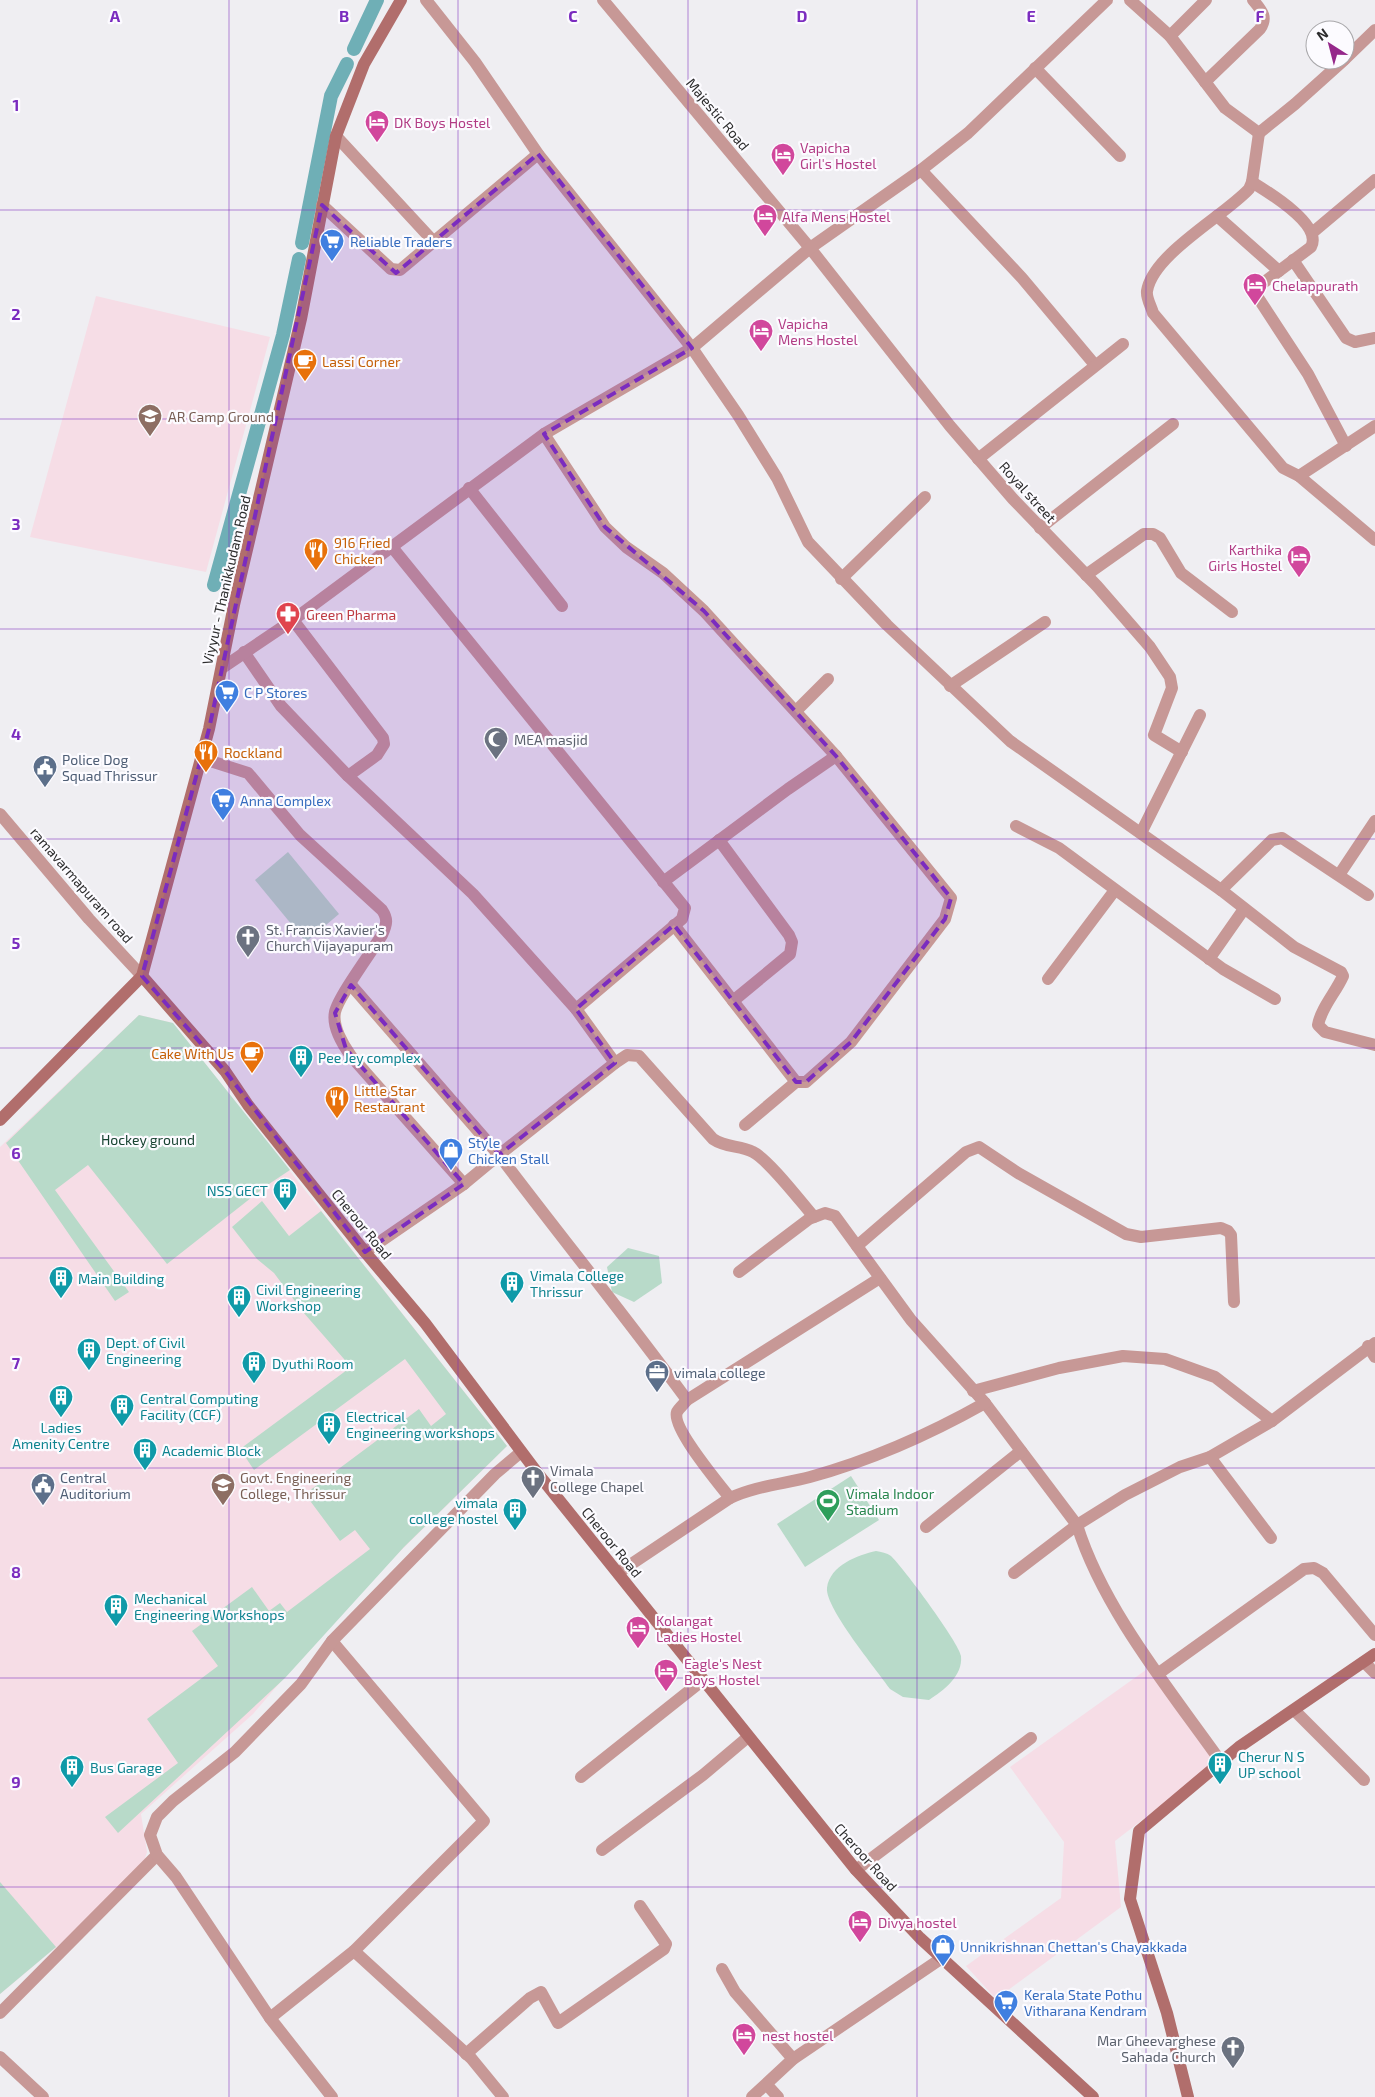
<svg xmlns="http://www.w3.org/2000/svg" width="1375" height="2097" font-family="'Exo 2',sans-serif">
	<rect width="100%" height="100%" fill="#efeef2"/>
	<g fill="#f6dde6">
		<polygon points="96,296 270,337 206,572 30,537"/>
		<polygon points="139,1015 173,1023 507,1446 353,1598 253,1714 141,1814 147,1852 142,1868 91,1918 0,1994 0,1147"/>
		<polygon points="1150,1667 1217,1762 1115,1841 1121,1907 996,1999 966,1966 1061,1898 1064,1842 1010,1767"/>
	</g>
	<g fill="#b8dac9">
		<polygon points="288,852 339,914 306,942 255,880"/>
		<polygon points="139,1015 173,1023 290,1170 266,1186 167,1264 88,1165 55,1190 129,1292 115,1301 6,1143"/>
		<polygon points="262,1201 289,1236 321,1211 507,1446 404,1547 285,1678 118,1833 105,1817 178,1763 147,1719 218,1666 192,1631 252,1587 269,1611 280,1603 287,1612 370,1549 355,1530 340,1541 305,1494 419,1409 431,1426 446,1414 405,1359 254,1470 240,1449 351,1367 303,1312 274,1273 257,1259 232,1227"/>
		<polygon points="628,1248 659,1256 662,1283 634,1302 612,1292 607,1267"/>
		<polygon points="851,1476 879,1520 805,1567 777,1524"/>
		<path d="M876,1551c5,1 11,2 15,5 11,10 69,88 70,100 2,20 -17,34 -32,44l-26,-3 -13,-8c-13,-19 -65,-81 -63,-101 3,-23 31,-33 49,-37z"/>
		<polygon points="0,1882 56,1947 0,1994"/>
	</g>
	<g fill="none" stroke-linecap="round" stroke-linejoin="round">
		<g stroke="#6fafb6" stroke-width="14">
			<polyline points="354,49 377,0"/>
			<polyline points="302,243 331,96 347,64"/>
			<polyline points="214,585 283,335 299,259"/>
		</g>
		<g stroke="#c79896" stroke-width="12">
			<polyline points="426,0 475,62 538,154 692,348 738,415 777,478 808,542 887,625 1010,741 1221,890 1272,840 1282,838 1368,895"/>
			<polyline points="603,0 810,248 950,426 1013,499 1097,586 1150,647 1170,677 1172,688 1154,735 1182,752"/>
			<polyline points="1130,0 1170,36 1225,108 1259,133 1295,104 1344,60"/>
			<polyline points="1170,36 1206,0"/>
			<polyline points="1345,59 1375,30"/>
			<polyline points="1035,68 1120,156"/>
			<path d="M1205,82l55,-53c8,-12 2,-18 -7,-29"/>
			<path d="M1259,133l-7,49 -3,7c-25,27 -96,65 -102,102 -1,7 4,15 6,22l130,155 16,8 76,64"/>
			<polyline points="336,136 434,242"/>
			<polyline points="921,170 1022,278 1095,365"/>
			<path d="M1252,182c16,10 71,43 59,65l-52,39 -4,7 53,81 38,72"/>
			<polyline points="322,205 391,269 400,270 538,154"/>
			<polyline points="1217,216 1279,271"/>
			<polyline points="1312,233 1375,180"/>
			<polyline points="1293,260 1346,338 1355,342 1375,338"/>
			<polyline points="544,434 605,527 626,547 663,573 704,611 836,756 951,898 945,919 851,1042 806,1082 796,1082 745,1125"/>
			<polyline points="978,459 1123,344"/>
			<polyline points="1299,476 1375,426"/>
			<polyline points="469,488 562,606"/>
			<polyline points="1040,528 1173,424"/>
			<polyline points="1086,575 1144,534 1153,534 1160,538 1181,573 1232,612"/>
			<polyline points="841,579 925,497"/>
			<polyline points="293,620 383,738 384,744 377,755 348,776"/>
			<polyline points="244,652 281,706 348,776 473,894 576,1009 682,919 685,908 392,547"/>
			<polyline points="222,668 293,620 544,434 692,348 810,248 921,170 968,133 1107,0"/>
			<polyline points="950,686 1045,622"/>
			<polyline points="796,711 828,679"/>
			<path d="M201,758l47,15 52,62 82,75c6,9 5,14 0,25 -10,16 -44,62 -47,77 -3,14 8,33 16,44l113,128"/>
			<polyline points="0,814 89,919 142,976"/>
			<polyline points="1016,826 1059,848 1223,969 1275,999"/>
			<polyline points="1141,833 1200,715"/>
			<polyline points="719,840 789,935 792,942 790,954 733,1001"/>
			<polyline points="1339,875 1375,821"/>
			<polyline points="663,882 788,789 836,756"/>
			<path d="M1221,890l73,57 47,25 2,4c-7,16 -22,32 -25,49l7,7 50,13"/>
			<polyline points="674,925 796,1082"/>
			<polyline points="1209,959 1244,909"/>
			<polyline points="1048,979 1115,890"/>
			<polyline points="351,985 499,1155 464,1184 365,1252"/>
			<path d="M576,1009l39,54 -116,92c62,82 127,162 188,245"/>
			<path d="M615,1063l12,-8 12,1 74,83c13,9 27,6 40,13 15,7 48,50 61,65"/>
			<polyline points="857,1246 966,1152 979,1147 1018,1173 1126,1234 1141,1237 1221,1228 1228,1231 1231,1235 1234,1302"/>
			<path d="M739,1272l70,-53 16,-6 10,3 76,104 74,83 92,122c26,84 93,165 144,237"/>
			<polyline points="1368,1346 1375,1357"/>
			<polyline points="973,1391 1059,1368 1123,1356 1165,1359 1215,1377 1272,1421"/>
			<polyline points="1210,1457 1271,1538"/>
			<path d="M730,1498c26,-12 53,-14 80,-21 62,-17 120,-43 175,-74"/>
			<polyline points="926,1527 1021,1451"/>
			<path d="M618,1573l112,-75c-10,-13 -59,-71 -53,-86 2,-4 7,-8 10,-12l193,-122"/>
			<polyline points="1014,1573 1077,1525 1125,1495 1180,1467 1210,1457 1272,1421 1375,1343"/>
			<polyline points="1364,1662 1375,1673"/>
			<polyline points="1159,1673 1304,1569 1314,1568 1323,1573 1375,1635"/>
			<polyline points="1294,1710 1364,1780"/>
			<polyline points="581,1777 703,1680"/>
			<polyline points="602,1850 703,1775 748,1737"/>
			<polyline points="856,1870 1031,1738"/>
			<polyline points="354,1951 471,2058 503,2097"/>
			<polyline points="722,1969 735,1992 793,2059"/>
			<polyline points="0,2013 157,1855"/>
			<polyline points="270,2018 354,1951 484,1821 332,1641"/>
			<polyline points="466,2054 530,1998 541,1992 558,2023 664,1949 666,1944 640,1906"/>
			<polyline points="0,2057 43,2097"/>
			<polyline points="767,2085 778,2097"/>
			<polyline points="332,2097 270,2018 176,1877 157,1855 150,1835 157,1817 173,1801 235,1752 301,1684 332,1641 495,1474 521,1452"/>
			<polyline points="752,2097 793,2059 942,1958"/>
		</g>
		<g stroke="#b16e6c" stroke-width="12">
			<polyline points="142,976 225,1071 248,1105 365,1252 425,1323 539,1475 856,1870 920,1938 1093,2097"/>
			<polyline points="0,1120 142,976 209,729 234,605 301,319 336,136 364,64 401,0"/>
			<polyline points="1188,2097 1167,2013 1130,1899 1139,1831 1239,1747 1375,1654"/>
		</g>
	</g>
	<path fill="#7b2cbf" fill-opacity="0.2" stroke="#7b2cbf" stroke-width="4" stroke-dasharray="10 6" stroke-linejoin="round" d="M538,154l154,194 -148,86 61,93 99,84 132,145 115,142 -6,21 -94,123 -45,40h-10l-122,-157 -98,84 39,54 -116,92 -148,-170 -16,28 11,36 118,135 -99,68 -140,-181 -83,-95 67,-247 113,-524 74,68z"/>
	<path fill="none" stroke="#7b2cbf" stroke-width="1" stroke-opacity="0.55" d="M229,0v2097M458,0v2097M688,0v2097M917,0v2097M1146,0v2097M0,210h1375M0,419h1375M0,629h1375M0,839h1375M0,1048h1375M0,1258h1375M0,1468h1375M0,1678h1375M0,1887h1375"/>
	<defs>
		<symbol id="hotel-pin" viewBox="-11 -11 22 30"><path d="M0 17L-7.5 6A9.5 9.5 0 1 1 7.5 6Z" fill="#d1479c" stroke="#fcfbff"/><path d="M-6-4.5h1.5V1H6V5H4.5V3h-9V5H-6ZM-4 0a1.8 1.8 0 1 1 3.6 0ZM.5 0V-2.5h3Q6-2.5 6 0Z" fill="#fff"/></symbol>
		<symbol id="supermarket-pin" viewBox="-11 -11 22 30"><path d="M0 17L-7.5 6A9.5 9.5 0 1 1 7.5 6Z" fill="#3f7fe0" stroke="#fcfbff"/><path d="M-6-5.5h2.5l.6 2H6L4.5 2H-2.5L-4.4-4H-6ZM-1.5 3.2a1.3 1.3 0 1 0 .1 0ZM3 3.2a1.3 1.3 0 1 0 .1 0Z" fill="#fff"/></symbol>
		<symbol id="cafe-pin" viewBox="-11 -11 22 30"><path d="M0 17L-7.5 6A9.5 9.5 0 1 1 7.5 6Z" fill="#e8710a" stroke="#fcfbff"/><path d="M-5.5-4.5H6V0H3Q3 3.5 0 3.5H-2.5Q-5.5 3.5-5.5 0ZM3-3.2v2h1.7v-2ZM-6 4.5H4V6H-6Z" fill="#fff"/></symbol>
		<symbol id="university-pin" viewBox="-11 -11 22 30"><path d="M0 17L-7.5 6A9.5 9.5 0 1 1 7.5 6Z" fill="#8d6e63" stroke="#fcfbff"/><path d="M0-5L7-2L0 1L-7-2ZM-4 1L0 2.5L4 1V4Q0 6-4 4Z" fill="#fff"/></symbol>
		<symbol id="restaurant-pin" viewBox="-11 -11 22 30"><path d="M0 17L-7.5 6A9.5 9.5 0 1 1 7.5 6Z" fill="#e8710a" stroke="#fcfbff"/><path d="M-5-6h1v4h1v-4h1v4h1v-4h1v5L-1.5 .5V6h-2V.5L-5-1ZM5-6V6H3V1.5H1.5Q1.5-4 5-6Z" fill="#fff"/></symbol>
		<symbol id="pharmacy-pin" viewBox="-11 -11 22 30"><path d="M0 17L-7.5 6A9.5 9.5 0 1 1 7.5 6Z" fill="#e0444e" stroke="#fcfbff"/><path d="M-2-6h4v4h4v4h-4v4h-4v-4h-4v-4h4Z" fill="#fff"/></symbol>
		<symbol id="mosque-pin" viewBox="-11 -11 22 30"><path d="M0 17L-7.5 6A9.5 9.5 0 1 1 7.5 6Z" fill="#6b7280" stroke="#fcfbff"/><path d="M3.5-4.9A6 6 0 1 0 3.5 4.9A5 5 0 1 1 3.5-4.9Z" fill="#fff"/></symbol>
		<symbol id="civic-pin" viewBox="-11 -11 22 30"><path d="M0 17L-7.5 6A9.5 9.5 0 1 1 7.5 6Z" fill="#5c6f8a" stroke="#fcfbff"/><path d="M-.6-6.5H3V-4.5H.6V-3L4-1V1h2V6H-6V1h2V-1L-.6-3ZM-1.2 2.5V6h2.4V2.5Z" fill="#fff"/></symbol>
		<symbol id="church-pin" viewBox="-11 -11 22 30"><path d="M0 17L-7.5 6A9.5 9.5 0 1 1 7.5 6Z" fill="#6b7280" stroke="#fcfbff"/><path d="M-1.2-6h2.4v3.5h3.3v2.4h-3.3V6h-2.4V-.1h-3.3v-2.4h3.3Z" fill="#fff"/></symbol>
		<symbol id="building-pin" viewBox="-11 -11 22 30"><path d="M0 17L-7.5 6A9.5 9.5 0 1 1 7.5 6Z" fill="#0f9aa8" stroke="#fcfbff"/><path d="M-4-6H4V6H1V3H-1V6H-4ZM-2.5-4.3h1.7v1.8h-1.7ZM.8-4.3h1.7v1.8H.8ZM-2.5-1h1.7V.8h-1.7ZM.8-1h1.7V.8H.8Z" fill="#fff"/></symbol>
		<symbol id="shop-pin" viewBox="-11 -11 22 30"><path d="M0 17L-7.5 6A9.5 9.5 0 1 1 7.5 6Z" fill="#3f7fe0" stroke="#fcfbff"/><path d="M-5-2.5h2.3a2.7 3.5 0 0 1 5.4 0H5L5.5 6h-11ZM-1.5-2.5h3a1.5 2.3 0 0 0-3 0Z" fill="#fff"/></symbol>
		<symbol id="office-pin" viewBox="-11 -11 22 30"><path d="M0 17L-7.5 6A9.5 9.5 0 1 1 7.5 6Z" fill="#5c6f8a" stroke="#fcfbff"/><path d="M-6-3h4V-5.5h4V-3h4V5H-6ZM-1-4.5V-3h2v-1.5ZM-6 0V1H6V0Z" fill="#fff"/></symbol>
		<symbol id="stadium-pin" viewBox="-11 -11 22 30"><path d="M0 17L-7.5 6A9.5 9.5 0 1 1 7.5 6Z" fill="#2e9e5b" stroke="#fcfbff"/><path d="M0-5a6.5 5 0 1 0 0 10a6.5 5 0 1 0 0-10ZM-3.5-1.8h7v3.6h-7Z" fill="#fff"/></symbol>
	</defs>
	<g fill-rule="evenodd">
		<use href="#hotel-pin" x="363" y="108" width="28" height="38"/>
		<use href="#hotel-pin" x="769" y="141" width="28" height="38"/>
		<use href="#hotel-pin" x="751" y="202" width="28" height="38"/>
		<use href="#supermarket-pin" x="318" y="227" width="28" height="38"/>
		<use href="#hotel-pin" x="1241" y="271" width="28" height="38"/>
		<use href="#hotel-pin" x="747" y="317" width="28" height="38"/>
		<use href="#cafe-pin" x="291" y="347" width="28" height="38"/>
		<use href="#university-pin" x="136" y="402" width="28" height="38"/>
		<use href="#restaurant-pin" x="302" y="536" width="28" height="38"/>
		<use href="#hotel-pin" x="1285" y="543" width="28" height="38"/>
		<use href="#pharmacy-pin" x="274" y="600" width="28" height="38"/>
		<use href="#supermarket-pin" x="213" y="678" width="28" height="38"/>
		<use href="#mosque-pin" x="482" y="725" width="28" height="38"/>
		<use href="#restaurant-pin" x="192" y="738" width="28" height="38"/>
		<use href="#civic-pin" x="31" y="753" width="28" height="38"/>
		<use href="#supermarket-pin" x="209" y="786" width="28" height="38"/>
		<use href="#church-pin" x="234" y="923" width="28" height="38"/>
		<use href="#cafe-pin" x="238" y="1039" width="28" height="38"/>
		<use href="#building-pin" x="287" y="1043" width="28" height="38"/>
		<use href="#restaurant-pin" x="323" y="1084" width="28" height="38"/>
		<use href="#shop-pin" x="437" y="1136" width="28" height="38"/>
		<use href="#building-pin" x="271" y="1176" width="28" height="38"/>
		<use href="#building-pin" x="47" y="1264" width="28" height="38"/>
		<use href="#building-pin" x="498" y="1269" width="28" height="38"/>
		<use href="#building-pin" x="225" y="1283" width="28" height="38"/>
		<use href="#building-pin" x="75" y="1336" width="28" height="38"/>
		<use href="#building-pin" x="240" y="1349" width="28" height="38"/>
		<use href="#office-pin" x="643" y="1358" width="28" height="38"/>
		<use href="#building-pin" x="47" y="1383" width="28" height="38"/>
		<use href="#building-pin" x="108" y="1392" width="28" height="38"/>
		<use href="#building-pin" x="315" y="1410" width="28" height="38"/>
		<use href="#building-pin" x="131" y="1436" width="28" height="38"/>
		<use href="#church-pin" x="519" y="1464" width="28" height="38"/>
		<use href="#civic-pin" x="29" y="1471" width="28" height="38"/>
		<use href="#university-pin" x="209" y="1471" width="28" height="38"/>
		<use href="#stadium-pin" x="814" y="1487" width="28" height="38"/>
		<use href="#building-pin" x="501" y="1496" width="28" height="38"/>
		<use href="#building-pin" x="102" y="1592" width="28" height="38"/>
		<use href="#hotel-pin" x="624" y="1614" width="28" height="38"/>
		<use href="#hotel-pin" x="652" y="1657" width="28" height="38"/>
		<use href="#building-pin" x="1206" y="1750" width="28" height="38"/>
		<use href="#building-pin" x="58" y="1753" width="28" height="38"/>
		<use href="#hotel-pin" x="846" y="1908" width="28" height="38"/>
		<use href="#shop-pin" x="929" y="1932" width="28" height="38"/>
		<use href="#supermarket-pin" x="992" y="1988" width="28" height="38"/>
		<use href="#hotel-pin" x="730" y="2021" width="28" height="38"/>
		<use href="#church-pin" x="1219" y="2034" width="28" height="38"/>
	</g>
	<g text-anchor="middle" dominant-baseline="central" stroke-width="4.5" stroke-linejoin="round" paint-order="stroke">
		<g font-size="14" fill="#2c2c2d" stroke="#fcfbff">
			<text transform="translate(718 114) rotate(50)">Majestic Road</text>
			<text transform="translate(1028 492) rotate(48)">Royal street</text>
			<text transform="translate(226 580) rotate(-77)">Viyyur - Thanikkudam Road</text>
			<text transform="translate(82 885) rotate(49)">ramavarmapuram road</text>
			<text transform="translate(362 1224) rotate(51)">Cheroor Road</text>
			<text transform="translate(612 1542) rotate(51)">Cheroor Road</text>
			<text transform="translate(866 1857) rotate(48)">Cheroor Road</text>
		</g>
		<g font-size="14" fill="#b23c85" stroke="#fcfbff" text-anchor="start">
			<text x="394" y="122">DK Boys Hostel</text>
			<text x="800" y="147">Vapicha<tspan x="800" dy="16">Girl's Hostel</tspan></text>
			<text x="782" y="216">Alfa Mens Hostel</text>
			<text x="1272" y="285">Chelappurath</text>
			<text x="778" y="323">Vapicha<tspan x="778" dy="16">Mens Hostel</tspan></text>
			<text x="1282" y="549" text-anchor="end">Karthika<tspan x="1282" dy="16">Girls Hostel</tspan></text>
			<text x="656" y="1620">Kolangat<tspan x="656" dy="16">Ladies Hostel</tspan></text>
			<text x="684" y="1663">Eagle's Nest<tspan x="684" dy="16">Boys Hostel</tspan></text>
			<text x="878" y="1922">Divya hostel</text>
			<text x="762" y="2035">nest hostel</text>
		</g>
		<g font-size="14" fill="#366cbe" stroke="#fcfbff" text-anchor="start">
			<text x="350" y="241">Reliable Traders</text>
			<text x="244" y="692">C P Stores</text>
			<text x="240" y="800">Anna Complex</text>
			<text x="468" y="1142">Style<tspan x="468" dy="16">Chicken Stall</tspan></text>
			<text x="960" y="1946">Unnikrishnan Chettan's Chayakkada</text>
			<text x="1024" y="1994">Kerala State Pothu<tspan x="1024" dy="16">Vitharana Kendram</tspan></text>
		</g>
		<g font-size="14" fill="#c56008" stroke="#fcfbff" text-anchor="start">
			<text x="322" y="361">Lassi Corner</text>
			<text x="334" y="542">916 Fried<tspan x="334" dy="16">Chicken</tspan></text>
			<text x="224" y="752">Rockland</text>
			<text x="234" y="1053" text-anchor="end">Cake With Us</text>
			<text x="354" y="1090">Little Star<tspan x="354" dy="16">Restaurant</tspan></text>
		</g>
		<g font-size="14" fill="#785e54" stroke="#fcfbff" text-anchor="start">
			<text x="168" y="416">AR Camp Ground</text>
			<text x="240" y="1477">Govt. Engineering<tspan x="240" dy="16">College, Thrissur</tspan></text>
		</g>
		<g font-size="14" fill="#be3a42" stroke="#fcfbff" text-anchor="start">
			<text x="306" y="614">Green Pharma</text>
		</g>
		<g font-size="14" fill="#5b616d" stroke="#fcfbff" text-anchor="start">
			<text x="514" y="739">MEA masjid</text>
			<text x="266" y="929">St. Francis Xavier's<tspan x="266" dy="16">Church Vijayapuram</tspan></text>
			<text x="550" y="1470">Vimala<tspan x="550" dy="16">College Chapel</tspan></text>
			<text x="1216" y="2040" text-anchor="end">Mar Gheevarghese<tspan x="1216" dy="16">Sahada Church</tspan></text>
		</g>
		<g font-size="14" fill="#4e5e75" stroke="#fcfbff" text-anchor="start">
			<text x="62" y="759">Police Dog<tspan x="62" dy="16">Squad Thrissur</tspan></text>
			<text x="674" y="1372">vimala college</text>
			<text x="60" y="1477">Central<tspan x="60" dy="16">Auditorium</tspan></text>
		</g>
		<g font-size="14" fill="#0d838f" stroke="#fcfbff" text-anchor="start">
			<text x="318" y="1057">Pee Jey complex</text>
			<text x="268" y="1190" text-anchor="end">NSS GECT</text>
			<text x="530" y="1275">Vimala College<tspan x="530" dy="16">Thrissur</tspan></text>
			<text x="78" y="1278">Main Building</text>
			<text x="256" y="1289">Civil Engineering<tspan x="256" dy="16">Workshop</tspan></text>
			<text x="106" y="1342">Dept. of Civil<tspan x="106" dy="16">Engineering</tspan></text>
			<text x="272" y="1363">Dyuthi Room</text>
			<text x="140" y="1398">Central Computing<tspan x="140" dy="16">Facility (CCF)</tspan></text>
			<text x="346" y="1416">Electrical<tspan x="346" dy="16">Engineering workshops</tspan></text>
			<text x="61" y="1427" text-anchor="middle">Ladies<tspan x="61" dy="16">Amenity Centre</tspan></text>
			<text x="162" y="1450">Academic Block</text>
			<text x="498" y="1502" text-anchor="end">vimala<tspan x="498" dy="16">college hostel</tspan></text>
			<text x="134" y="1598">Mechanical<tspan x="134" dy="16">Engineering Workshops</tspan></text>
			<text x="1238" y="1756">Cherur N S<tspan x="1238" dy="16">UP school</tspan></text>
			<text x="90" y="1767">Bus Garage</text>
		</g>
		<g font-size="14" fill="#184432" stroke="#fcfbff">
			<text x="148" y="1139">Hockey ground</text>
		</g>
		<g font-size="14" fill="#27864d" stroke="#fcfbff" text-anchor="start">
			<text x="846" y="1493">Vimala Indoor<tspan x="846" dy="16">Stadium</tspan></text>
		</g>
	</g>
	<g font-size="16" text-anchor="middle" font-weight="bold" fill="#7b2cbf" stroke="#fcfbff" stroke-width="4.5" stroke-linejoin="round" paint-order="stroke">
		<text x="115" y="22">A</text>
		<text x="344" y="22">B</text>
		<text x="573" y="22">C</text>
		<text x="802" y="22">D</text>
		<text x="1031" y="22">E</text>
		<text x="1260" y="22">F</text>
		<text x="16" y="111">1</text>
		<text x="16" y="320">2</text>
		<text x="16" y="530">3</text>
		<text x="16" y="740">4</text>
		<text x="16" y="949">5</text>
		<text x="16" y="1159">6</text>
		<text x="16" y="1369">7</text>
		<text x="16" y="1578">8</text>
		<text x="16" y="1788">9</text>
	</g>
	<g transform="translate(1330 45) rotate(324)"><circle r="24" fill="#fcfbff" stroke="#a9a8ab"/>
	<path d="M0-4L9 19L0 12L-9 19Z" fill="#95288a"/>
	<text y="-8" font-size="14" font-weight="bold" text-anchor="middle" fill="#2c2c2d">N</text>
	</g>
</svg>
